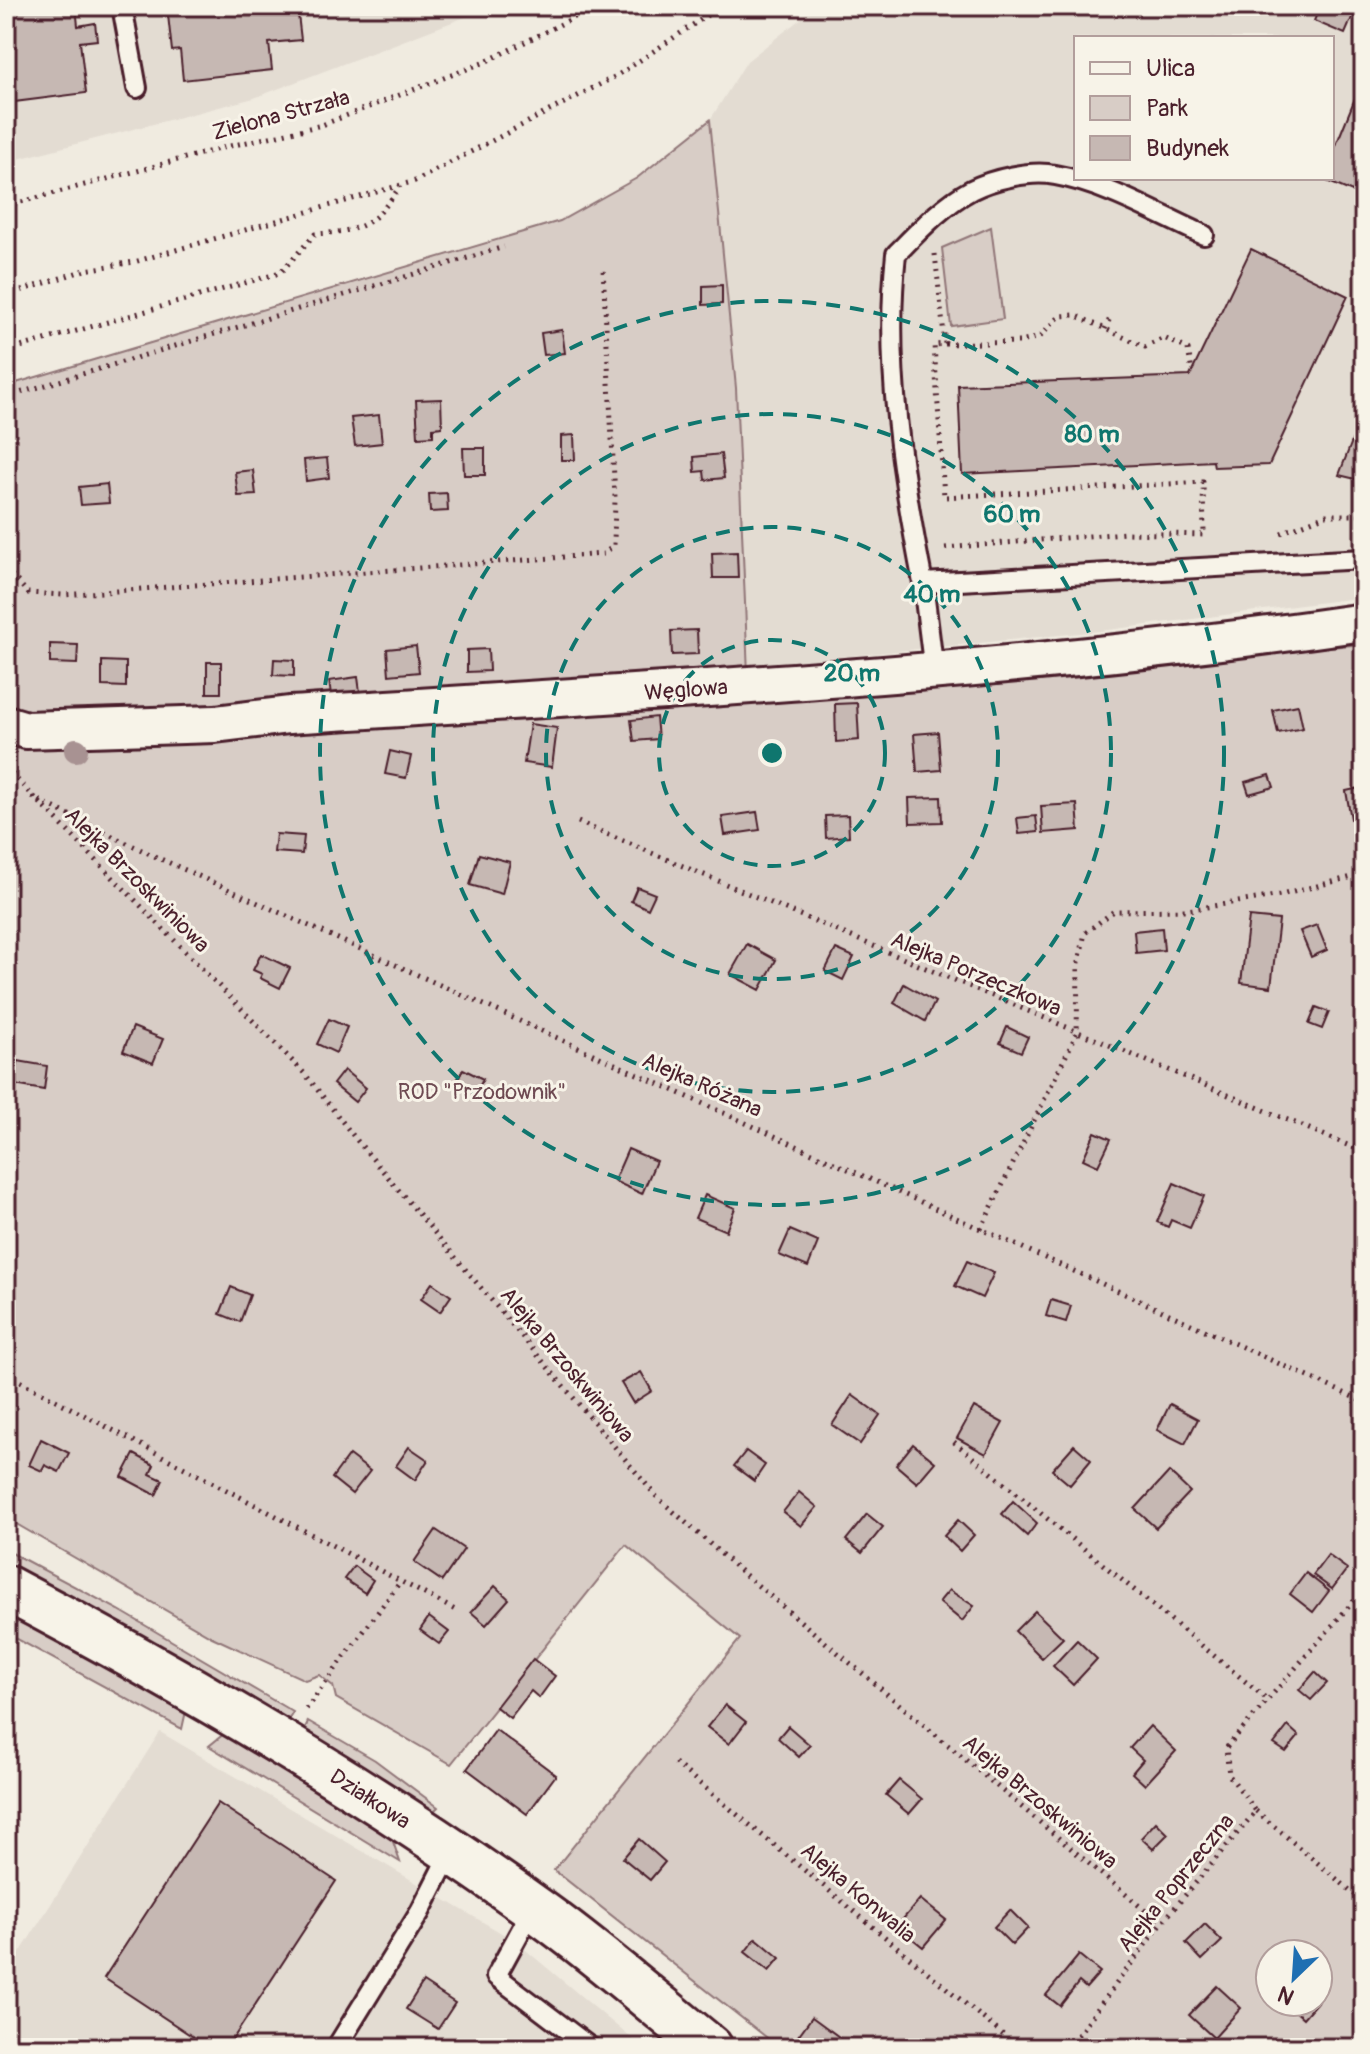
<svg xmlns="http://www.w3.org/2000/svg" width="1370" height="2054" font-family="Pangolin,sans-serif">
	<rect width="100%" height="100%" fill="#f0ebe0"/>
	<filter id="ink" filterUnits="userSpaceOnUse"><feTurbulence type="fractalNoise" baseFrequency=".0125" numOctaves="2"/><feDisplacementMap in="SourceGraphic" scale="16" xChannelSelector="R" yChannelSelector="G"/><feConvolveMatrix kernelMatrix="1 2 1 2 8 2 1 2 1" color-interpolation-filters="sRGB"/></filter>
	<g filter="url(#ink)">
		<g fill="#e3dcd2" fill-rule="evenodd">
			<polygon points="6,6 494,6 254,98 6,162"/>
			<path d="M817,6h547v591l-264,34 -353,35 -11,-278 -26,-268 37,-59zM1076,38h256v140h-256z"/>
			<polygon points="160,1732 515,1941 643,2048 6,2048 6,1975"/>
		</g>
		<g fill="#d8cdc6" stroke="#917678" stroke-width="2" fill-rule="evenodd">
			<path d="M710,120l26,268 13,310 615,-54v1404h-584l-226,-178 186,-231 -114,-94 -175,219 -115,-66 -3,-12 -14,-11 -14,5 -93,-43 -206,-119v-1132l554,-165 77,-43zM1270,1954h48v48h-48z"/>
			<polygon points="991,227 1003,319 951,326 942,248"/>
			<polygon points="6,1550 119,1610 293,1712 289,1719 282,1720 6,1566"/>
			<polygon points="6,1612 186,1711 182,1729 6,1633"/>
			<polygon points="308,1721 375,1760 438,1807 432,1813 304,1733"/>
			<polygon points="225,1733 391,1836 400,1862 209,1746"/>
		</g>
		<g fill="#c6b8b3" stroke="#4a1f2b" stroke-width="2">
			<polygon points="6,6 76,6 78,26 95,23 97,40 80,42 86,93 6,103"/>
			<polygon points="167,6 297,6 301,40 269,43 272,70 183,80 180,50 172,51"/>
			<polygon points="1320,6 1357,6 1345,34 1314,21"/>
			<polygon points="1364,76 1364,197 1322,179 1332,178 1332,155"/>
			<polygon points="1251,249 1348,296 1269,465 1214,467 1213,461 962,474 958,385 1190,376"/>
			<polygon points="722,285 722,304 703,305 703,286"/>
			<polygon points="562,330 565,353 544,355 541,333"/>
			<polygon points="441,399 442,427 433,428 433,436 418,437 416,400"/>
			<polygon points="1364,410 1364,481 1339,475"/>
			<polygon points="379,415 382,443 355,446 351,418"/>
			<polygon points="574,435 575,460 561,460 561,436"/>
			<polygon points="463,448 485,448 485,475 464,475"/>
			<polygon points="721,454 724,478 705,480 704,471 695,472 694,457"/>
			<polygon points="327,458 329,478 306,481 304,460"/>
			<polygon points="253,470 256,495 238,496 235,472"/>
			<polygon points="107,484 109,503 81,505 79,487"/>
			<polygon points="447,493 448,511 430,512 429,494"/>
			<polygon points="737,552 738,578 713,578 712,553"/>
			<polygon points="697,630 698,654 672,655 671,631"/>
			<polygon points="50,644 78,645 77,664 50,663"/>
			<polygon points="416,646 419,672 389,675 387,649"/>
			<polygon points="488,649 489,671 467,672 467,650"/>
			<polygon points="274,659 294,660 294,676 273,675"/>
			<polygon points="102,661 126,662 126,687 102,686"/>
			<rect x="207" y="662" width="14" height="31"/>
			<polygon points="358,677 360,692 331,695 329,681"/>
			<polygon points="857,703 859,740 836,742 835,704"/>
			<polygon points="1298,705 1303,728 1278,733 1273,710"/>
			<polygon points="656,717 658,739 634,741 631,720"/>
			<polygon points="530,724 557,728 552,767 524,763"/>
			<polygon points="938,732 941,770 917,772 914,734"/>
			<polygon points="390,751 411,756 406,778 385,774"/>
			<polygon points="1270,775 1274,787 1249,794 1245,782"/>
			<polygon points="1364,787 1364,816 1351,819 1346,791"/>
			<polygon points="941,797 942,822 910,823 909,798"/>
			<polygon points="1077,804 1079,830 1043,833 1041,806"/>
			<polygon points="757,812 760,830 725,835 722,817"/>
			<polygon points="848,815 849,836 826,838 825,816"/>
			<polygon points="1036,816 1038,832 1019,834 1017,818"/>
			<polygon points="276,834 304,836 302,854 274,852"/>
			<polygon points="479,854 510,862 502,894 470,885"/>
			<polygon points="637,887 655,894 648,909 631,901"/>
			<polygon points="1249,917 1279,920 1271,987 1241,983"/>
			<polygon points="1317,925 1327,950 1311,957 1300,931"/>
			<polygon points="1162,928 1164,950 1136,953 1134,931"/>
			<polygon points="747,944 776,960 760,990 730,974"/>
			<polygon points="836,949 854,957 843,980 825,971"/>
			<polygon points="261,954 290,968 280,988 260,978 262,974 253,970"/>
			<polygon points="904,984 935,1002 925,1021 894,1003"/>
			<polygon points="1316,1007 1329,1012 1322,1029 1309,1024"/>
			<polygon points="329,1019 347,1027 336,1053 317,1044"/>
			<polygon points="133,1027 163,1039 153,1063 123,1051"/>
			<polygon points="1007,1027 1028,1037 1021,1052 1000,1043"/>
			<polygon points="18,1061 47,1066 44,1090 14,1085"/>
			<polygon points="463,1069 483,1079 477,1092 456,1082"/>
			<polygon points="344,1070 366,1088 355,1102 333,1084"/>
			<polygon points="1095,1132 1111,1139 1098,1166 1083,1159"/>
			<polygon points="628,1149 656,1161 642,1194 614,1181"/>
			<polygon points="1174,1183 1204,1196 1190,1228 1171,1220 1168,1227 1157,1222"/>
			<polygon points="705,1195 735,1208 726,1231 695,1218"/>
			<polygon points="790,1230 818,1242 808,1267 779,1255"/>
			<polygon points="967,1261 994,1273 982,1298 955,1286"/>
			<polygon points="432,1283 451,1296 440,1312 421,1299"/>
			<polygon points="231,1287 250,1295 240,1322 220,1314"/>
			<polygon points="1051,1300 1071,1306 1066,1322 1046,1316"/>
			<polygon points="641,1372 652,1391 633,1403 621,1383"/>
			<polygon points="852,1395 880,1415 860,1444 832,1425"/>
			<polygon points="1170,1404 1198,1419 1185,1444 1157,1430"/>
			<polygon points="974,1407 1003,1423 986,1454 957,1438"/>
			<polygon points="41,1439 69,1453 59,1472 45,1465 42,1471 29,1465"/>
			<polygon points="913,1444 935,1462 917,1483 896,1465"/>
			<polygon points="1074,1445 1091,1460 1070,1485 1052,1470"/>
			<polygon points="409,1447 428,1460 415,1480 396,1466"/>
			<polygon points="746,1451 765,1465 754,1481 734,1466"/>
			<polygon points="134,1454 154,1465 150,1474 163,1480 156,1495 122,1477"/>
			<polygon points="349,1455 370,1471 352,1494 332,1478"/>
			<polygon points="1169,1472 1190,1492 1156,1528 1135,1509"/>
			<polygon points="799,1492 817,1507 801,1526 783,1512"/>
			<polygon points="1013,1501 1037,1523 1027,1536 1002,1514"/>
			<polygon points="867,1514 883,1527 862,1553 846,1540"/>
			<polygon points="958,1520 974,1535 960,1551 944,1536"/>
			<polygon points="436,1530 464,1549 442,1581 414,1562"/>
			<polygon points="1328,1555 1347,1569 1332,1589 1313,1575"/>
			<polygon points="354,1566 373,1580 365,1593 344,1579"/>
			<polygon points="1306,1573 1329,1591 1313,1612 1290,1594"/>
			<polygon points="495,1586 509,1599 486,1625 471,1612"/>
			<polygon points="949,1590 974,1606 962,1621 939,1602"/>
			<polygon points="1035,1611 1063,1638 1042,1658 1015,1631"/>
			<polygon points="429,1617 449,1632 439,1644 420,1630"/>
			<polygon points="1077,1640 1097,1659 1073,1685 1053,1666"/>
			<polygon points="533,1659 555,1676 539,1698 531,1691 510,1718 496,1707"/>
			<polygon points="1315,1672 1327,1683 1311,1700 1299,1690"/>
			<polygon points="725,1705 746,1722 729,1744 707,1727"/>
			<polygon points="788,1726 810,1745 799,1757 778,1738"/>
			<polygon points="1150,1726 1176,1751 1145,1785 1132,1773 1143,1760 1130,1748"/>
			<polygon points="1288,1726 1299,1736 1286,1752 1274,1744"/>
			<polygon points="496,1730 556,1775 527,1814 467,1769"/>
			<polygon points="899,1780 922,1799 909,1814 886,1795"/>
			<polygon points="218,1803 336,1881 227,2048 210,2048 104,1978"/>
			<polygon points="1156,1822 1168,1834 1153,1849 1141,1838"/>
			<polygon points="639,1839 665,1862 650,1880 623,1858"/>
			<polygon points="920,1899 946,1920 923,1947 897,1926"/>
			<polygon points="1010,1910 1028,1928 1012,1945 994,1927"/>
			<polygon points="1205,1924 1222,1941 1202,1960 1186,1943"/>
			<polygon points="756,1938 780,1958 769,1971 745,1952"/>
			<polygon points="1079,1955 1100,1972 1086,1988 1079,1982 1060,2006 1046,1995"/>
			<polygon points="423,1982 455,2003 438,2029 406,2009"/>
			<polygon points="1217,1986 1241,2008 1214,2038 1189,2015"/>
			<polygon points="1285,2002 1317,2002 1303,2018"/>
			<polygon points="812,2017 839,2037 830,2048 805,2048 795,2040"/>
		</g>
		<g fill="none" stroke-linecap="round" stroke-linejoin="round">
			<defs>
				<g id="lane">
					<polyline points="122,6 137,88"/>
					<path d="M1204,235c-47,-21 -98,-51 -149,-60 -24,-5 -62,4 -84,15 -28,15 -52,41 -75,64 -12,109 6,222 27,329l441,-24"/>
					<polyline points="923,583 934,672"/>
					<polyline points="533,1908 496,1976 591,2048"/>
					<polyline points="336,2048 420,1912 451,1851"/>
				</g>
				<path id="street" d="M6,724l20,6 189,-6 74,-9c359,-23 718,-41 1075,-93"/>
				<path id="secondary" d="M6,1588c185,97 368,205 538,327 57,41 111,89 166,133"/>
			</defs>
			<use href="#lane" stroke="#4a1f2b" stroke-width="24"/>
			<use href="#street" stroke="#4a1f2b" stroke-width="42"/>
			<use href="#secondary" stroke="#4a1f2b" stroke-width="50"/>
			<g stroke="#4a1f2b" stroke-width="5" stroke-dasharray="2 6" stroke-linecap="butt">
				<polyline points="6,206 230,146 322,125 485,62 597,6"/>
				<polyline points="935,254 945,344 934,345 944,497 1203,482 1204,535"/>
				<polyline points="6,296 85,270 134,262 415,181 618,75 721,6"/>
				<polyline points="1105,329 1111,316"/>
				<polyline points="945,344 1021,342 1040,337 1060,316 1075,315 1145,347 1164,338 1188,349 1192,372"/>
				<path d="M6,351l274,-78 35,-39c47,-3 59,-8 85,-48"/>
				<polyline points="6,397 504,247"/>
				<polyline points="1281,533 1326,515 1364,515"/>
				<polyline points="945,548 1125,533 1206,535"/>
				<polyline points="6,569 28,593 63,595 604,554 614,545 615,497 603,268"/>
				<polyline points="6,768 306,1075 355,1138 656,1496 737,1568 1161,1924"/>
				<polyline points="32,797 152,855 1364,1402"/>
				<polyline points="578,822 1364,1152"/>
				<polyline points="981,1229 1077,1033 1078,967 1085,933 1114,911 1188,910 1281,895 1364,874"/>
				<polyline points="6,1374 459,1612"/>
				<polyline points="954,1442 1268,1700"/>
				<polyline points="306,1709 401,1581"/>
				<polyline points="675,1763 1019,2048"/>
				<polyline points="1256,1811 1364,1902"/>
				<polyline points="1068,2048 1161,1924 1256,1811 1229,1775 1226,1748 1364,1589"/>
			</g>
			<use href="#lane" stroke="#f7f3e8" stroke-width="18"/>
			<use href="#street" stroke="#f7f3e8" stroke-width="36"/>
			<use href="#secondary" stroke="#f7f3e8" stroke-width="44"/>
		</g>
		<circle fill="#a89292" cx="76" cy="750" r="12"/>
	</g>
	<g fill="none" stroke="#0f766e" stroke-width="4" stroke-dasharray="14 10">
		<circle cx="772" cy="753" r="113"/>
		<circle cx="772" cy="753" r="226"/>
		<circle cx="772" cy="753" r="339"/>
		<circle cx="772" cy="753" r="452"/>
	</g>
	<g text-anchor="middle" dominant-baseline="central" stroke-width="6" stroke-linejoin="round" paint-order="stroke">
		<g font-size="22" fill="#4a1f2b" stroke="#f7f3e8">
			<text transform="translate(281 115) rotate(-15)">Zielona Strzała</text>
			<text transform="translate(686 690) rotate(-4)">Węglowa</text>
			<text transform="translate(137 880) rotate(45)">Alejka Brzoskwiniowa</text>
			<text transform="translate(976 974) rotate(23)">Alejka Porzeczkowa</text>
			<text transform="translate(702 1085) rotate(24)">Alejka Różana</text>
			<text transform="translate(567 1365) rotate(50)">Alejka Brzoskwiniowa</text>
			<text transform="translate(370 1799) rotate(33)">Działkowa</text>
			<text transform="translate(1040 1802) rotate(40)">Alejka Brzoskwiniowa</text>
			<text transform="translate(1176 1883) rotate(-51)">Alejka Poprzeczna</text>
			<text transform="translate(858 1893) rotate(40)">Alejka Konwalia</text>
		</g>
		<g font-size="22" fill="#6e4a52" stroke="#f7f3e8">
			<text x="482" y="1092">ROD "Przodownik"</text>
		</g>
	</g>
	<circle cx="772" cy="753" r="12" fill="#0f766e" stroke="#f7f3e8" stroke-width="4"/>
	<g font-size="24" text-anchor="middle" font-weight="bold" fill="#0f766e" stroke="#f7f3e8" stroke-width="6" stroke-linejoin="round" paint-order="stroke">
		<text x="1092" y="442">80 m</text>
		<text x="1012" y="522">60 m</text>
		<text x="932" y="602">40 m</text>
		<text x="852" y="681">20 m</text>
	</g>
	<rect width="1370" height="2054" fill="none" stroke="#f7f3e8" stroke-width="32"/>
	<rect x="16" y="16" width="1338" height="2022" fill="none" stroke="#4a1f2b" stroke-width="3" filter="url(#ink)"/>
	<rect x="1074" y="36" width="260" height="144" fill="#f7f3e8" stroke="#b29e9c" stroke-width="2"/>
	<rect x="1090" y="62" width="40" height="12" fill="#f7f3e8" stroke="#b29e9c" stroke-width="2"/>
	<text x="1146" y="76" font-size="24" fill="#4a1f2b">Ulica</text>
	<rect x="1090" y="96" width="40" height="24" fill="#d8cdc6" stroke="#b29e9c" stroke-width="2"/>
	<text x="1146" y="116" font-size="24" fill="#4a1f2b">Park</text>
	<rect x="1090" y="136" width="40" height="24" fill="#c6b8b3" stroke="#b29e9c" stroke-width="2"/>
	<text x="1146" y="156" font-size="24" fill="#4a1f2b">Budynek</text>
	<g transform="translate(1294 1978) rotate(205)"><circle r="38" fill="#f7f3e8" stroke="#b29e9c" stroke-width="2"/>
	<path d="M0-6L14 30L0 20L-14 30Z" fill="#1f6fb2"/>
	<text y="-12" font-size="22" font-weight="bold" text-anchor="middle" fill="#4a1f2b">N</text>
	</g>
</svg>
